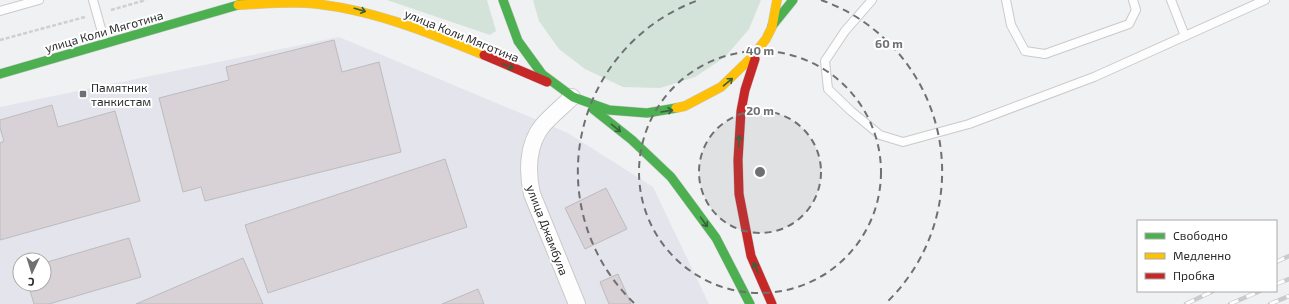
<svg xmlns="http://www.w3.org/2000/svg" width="1289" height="304" font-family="'Exo 2',sans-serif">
	<rect width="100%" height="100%" fill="#f0f1f3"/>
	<path fill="#e4e4ec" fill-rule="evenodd" d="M339,37l229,96 85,54 56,117h-709v-197zM20,260h24v24h-24z"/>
	<g fill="#d3e3d9">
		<polygon points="387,0 487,0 496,31 490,35"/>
		<polygon points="533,0 761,0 749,29 725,57 695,77 660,88 623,87 585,69 559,49 539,21"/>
	</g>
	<g fill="#d8d1d6" stroke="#bcbbbd">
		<polygon points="334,40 342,72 379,62 401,152 205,201 201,187 183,192 159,98 229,80 226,67"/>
		<polygon points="52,105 58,127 115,111 140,201 0,240 0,143 4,141 0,128 0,120"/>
		<polygon points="445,159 467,227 268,293 245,225"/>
		<polygon points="606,188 627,229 585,249 565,208"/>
		<polygon points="129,238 141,277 49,304 34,304 28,284 44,284 44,263"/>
		<polygon points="243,258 263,304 136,304"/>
		<polygon points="618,274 631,304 609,304 600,282"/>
		<polygon points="478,289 484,304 442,304"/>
	</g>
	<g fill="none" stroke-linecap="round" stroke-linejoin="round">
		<defs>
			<g id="lane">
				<polyline points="93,0 105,43"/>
				<polyline points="872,0 845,31 825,61 828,89 851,111 880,135 903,142 969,124 1094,77 1265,0"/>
				<polyline points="1006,0 1011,25 1025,51 1045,54 1129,24 1136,10 1133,0"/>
				<polyline points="1171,0 1185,36"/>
				<polyline points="0,11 39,0"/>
			</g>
			<path id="street" d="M572,97c-9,9 -20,18 -29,28 -16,19 -16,47 -11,69l45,110"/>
			<g id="fast">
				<polyline points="503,0 518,41 542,74 573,97 609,110 647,113 676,108"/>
				<polyline points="772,26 793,0"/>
				<polyline points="0,74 238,5 251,0"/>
				<polyline points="593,109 632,140 671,177 716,238 750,304"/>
			</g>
			<g id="slow">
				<path d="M238,5c22,-1 45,-3 67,-2 61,4 123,29 179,52"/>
				<polyline points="676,108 685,106 721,87 752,57 766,39 772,27 777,0"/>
			</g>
			<g id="jam">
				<polyline points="484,55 547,82"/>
				<polyline points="755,59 745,90 741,111 738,160 739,194 751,256 772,304"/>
			</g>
		</defs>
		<use href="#lane" stroke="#cacacb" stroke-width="10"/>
		<use href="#street" stroke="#cacacb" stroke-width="18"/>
		<use href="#fast" stroke="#cacacb" stroke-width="10"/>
		<use href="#slow" stroke="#cacacb" stroke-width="10"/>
		<use href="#jam" stroke="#cacacb" stroke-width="10"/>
		<g stroke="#cfcfcf" stroke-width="2.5" stroke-dasharray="4 2" stroke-linecap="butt">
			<polyline points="111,10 146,0"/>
			<polyline points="0,40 85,17"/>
		</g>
		<use href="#lane" stroke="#fdfdfd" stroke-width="8"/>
		<use href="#street" stroke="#fdfdfd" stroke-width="16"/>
		<use href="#fast" stroke="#4caf50" stroke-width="9"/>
		<use href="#slow" stroke="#ffc107" stroke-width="9"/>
		<use href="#jam" stroke="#c62828" stroke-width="9"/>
		<defs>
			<g id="rail">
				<polyline points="1276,262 1289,256"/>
				<polyline points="1276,284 1289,279"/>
				<polyline points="1186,304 1213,291"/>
				<polyline points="1230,304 1260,291"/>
				<polyline points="1270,304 1289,296"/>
			</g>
		</defs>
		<use href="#rail" stroke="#cbcbcb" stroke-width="4.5"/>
		<use href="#rail" stroke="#fff" stroke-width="3" stroke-dasharray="9" stroke-linecap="butt"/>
	</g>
	<defs><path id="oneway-shaft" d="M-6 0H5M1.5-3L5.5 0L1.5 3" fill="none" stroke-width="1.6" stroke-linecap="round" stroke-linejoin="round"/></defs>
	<g stroke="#38603b">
		<use href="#oneway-shaft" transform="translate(360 10) rotate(16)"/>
		<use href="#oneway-shaft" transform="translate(508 66) rotate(23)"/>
		<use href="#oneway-shaft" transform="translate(728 82) rotate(-40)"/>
		<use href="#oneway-shaft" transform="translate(667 111) rotate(-10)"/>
		<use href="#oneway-shaft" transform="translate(616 128) rotate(39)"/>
		<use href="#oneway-shaft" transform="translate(739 141) rotate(-86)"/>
		<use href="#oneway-shaft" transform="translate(704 222) rotate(54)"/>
		<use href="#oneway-shaft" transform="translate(756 268) rotate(-114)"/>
	</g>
	<circle cx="760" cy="172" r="61" fill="#707072" fill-opacity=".12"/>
	<g fill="none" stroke="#707072" stroke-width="2" stroke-dasharray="7 5">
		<circle cx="760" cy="172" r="61"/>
		<circle cx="760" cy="172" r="121"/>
		<path d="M634 303A182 182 0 0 1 699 0M821 0A182 182 0 0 1 886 303"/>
	</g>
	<rect fill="#707072" stroke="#fff" stroke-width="1.5" x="79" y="90" width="8" height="8" rx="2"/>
	<g text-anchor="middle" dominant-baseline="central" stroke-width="4" stroke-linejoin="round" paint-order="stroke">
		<g font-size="12" fill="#2b2b2d" stroke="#fff">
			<text transform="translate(104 31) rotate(-16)">улица Коли Мяготина</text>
			<text transform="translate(462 35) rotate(22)">улица Коли Мяготина</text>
			<text transform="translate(548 230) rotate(69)">улица Джамбула</text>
		</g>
		<g font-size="12" fill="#2b2b2d" stroke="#fff" text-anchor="start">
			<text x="91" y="87">Памятник<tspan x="91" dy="14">танкистам</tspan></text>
		</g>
	</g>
	<circle cx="760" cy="172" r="6" fill="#707072" stroke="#fff" stroke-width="2"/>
	<g font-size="12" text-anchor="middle" font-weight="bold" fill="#707072" stroke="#fff" stroke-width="4" stroke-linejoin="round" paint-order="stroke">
		<text x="889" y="48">60 m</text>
		<text x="760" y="55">40 m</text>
		<text x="760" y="115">20 m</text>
	</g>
	<rect x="1137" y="220" width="140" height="72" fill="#ffffff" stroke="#aaaaab"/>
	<rect x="1145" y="233" width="20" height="6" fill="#4caf50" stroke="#aaaaab"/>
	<text x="1173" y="240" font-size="12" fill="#2b2b2d">Свободно</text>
	<rect x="1145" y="253" width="20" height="6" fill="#ffc107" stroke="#aaaaab"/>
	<text x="1173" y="260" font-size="12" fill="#2b2b2d">Медленно</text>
	<rect x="1145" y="273" width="20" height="6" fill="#c62828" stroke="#aaaaab"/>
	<text x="1173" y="280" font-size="12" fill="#2b2b2d">Пробка</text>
	<g transform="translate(32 272) rotate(184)"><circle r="19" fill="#ffffff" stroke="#aaaaab"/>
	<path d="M0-3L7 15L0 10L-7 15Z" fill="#707072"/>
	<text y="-6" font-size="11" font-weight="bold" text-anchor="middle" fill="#2b2b2d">С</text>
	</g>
</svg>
